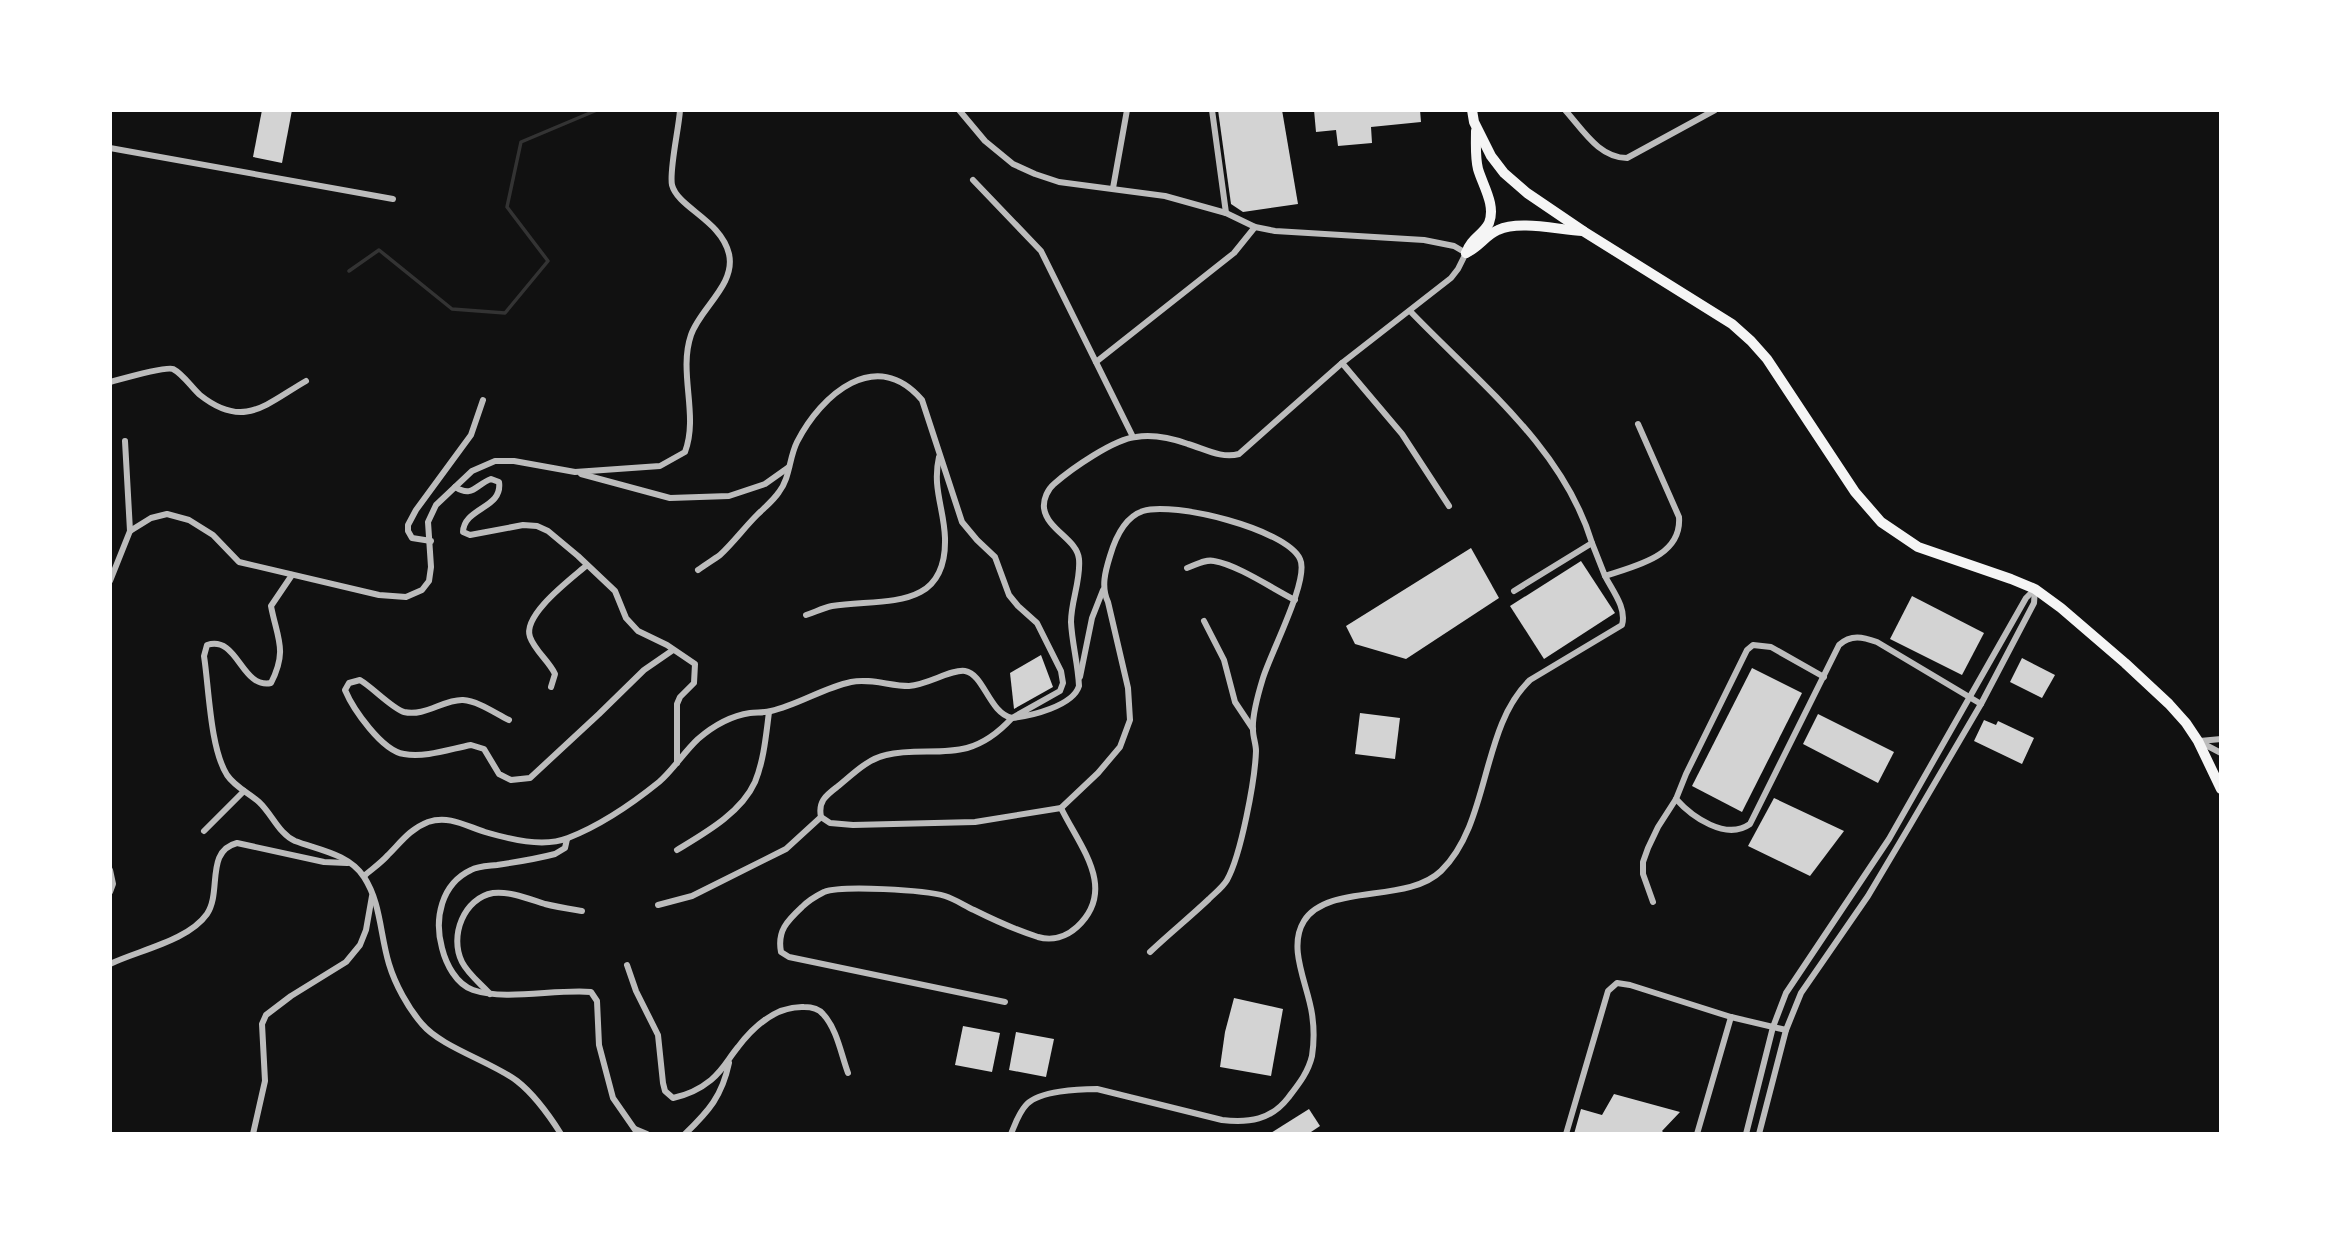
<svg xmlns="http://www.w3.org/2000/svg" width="2331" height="1244" font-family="Lato,sans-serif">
	<rect width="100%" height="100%" fill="#111"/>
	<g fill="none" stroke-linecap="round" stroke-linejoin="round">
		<polyline stroke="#333" stroke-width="3.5" points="349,271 379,250 452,309 505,313 548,261 507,207 521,142 597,110"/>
	</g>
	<g fill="#d3d3d3">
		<polygon points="262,110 292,110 282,163 253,157"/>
		<polygon points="1218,110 1282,110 1298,204 1243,212 1231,204"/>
		<polygon points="1314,110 1420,110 1421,122 1371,127 1372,143 1338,146 1336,130 1316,132"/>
		<polygon points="1471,548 1499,598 1406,659 1355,644 1346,626"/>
		<polygon points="1581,561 1615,613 1544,659 1510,606"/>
		<polygon points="1912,596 1984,633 1962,675 1890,639"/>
		<polygon points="1041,655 1053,687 1014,709 1010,673"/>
		<polygon points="2022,658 2055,675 2042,698 2010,682"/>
		<polygon points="1752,668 1802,693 1742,812 1692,786"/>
		<polygon points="1360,713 1400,718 1395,759 1355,754"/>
		<polygon points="1818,714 1894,752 1878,783 1803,744"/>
		<polygon points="1984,720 1996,725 1998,721 2034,738 2022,764 1974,741"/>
		<polygon points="1774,798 1844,831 1810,876 1748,846"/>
		<polygon points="1234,998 1283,1009 1271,1076 1220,1067 1225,1032"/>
		<polygon points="963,1026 1000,1033 992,1072 955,1065"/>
		<polygon points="1016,1032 1054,1039 1046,1077 1009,1070"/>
		<polygon points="1614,1094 1680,1112 1662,1131 1665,1134 1574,1134 1581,1109 1602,1115"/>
		<polygon points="1309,1109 1320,1126 1308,1134 1269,1134"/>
	</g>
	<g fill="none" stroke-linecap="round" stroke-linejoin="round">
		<g stroke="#bcbcbc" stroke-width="6">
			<polyline points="1212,110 1226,213"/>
			<path d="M1565,110c18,20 34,48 62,48l88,-48"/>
			<polyline points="110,148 393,199"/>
			<polyline points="973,180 1041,251 1133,437"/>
			<polyline points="1113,188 1127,110"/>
			<path d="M1410,311c67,70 153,136 182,232l-78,48"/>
			<polyline points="1096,362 1234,253 1255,227"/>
			<polyline points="1342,363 1402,434 1449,506"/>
			<path d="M110,382c11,-3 56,-16 63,-13 10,5 19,19 27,26 44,35 66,9 106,-14"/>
			<polyline points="125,441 130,531"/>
			<polyline points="581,474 670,498 729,496 765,484 789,467"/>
			<path d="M455,487c18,11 20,-2 36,-8l8,3c4,27 -35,25 -36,50l7,3 53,-10 14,1 11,5 30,25 37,35 11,27 12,13 29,14 28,19 -1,19 -14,14 -3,7v59"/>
			<polyline points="431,541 412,538 408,531 408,525 416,510 471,435 483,400"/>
			<path d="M1592,543l13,33c29,-10 77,-19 74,-59l-41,-93"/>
			<path d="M1187,568c9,-3 18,-9 27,-7 24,4 59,28 81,39"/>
			<path d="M698,570c7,-5 15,-10 22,-15 13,-12 24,-27 37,-40 7,-7 16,-14 22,-23 11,-14 10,-34 18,-50 24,-47 79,-96 125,-42l40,122 15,18 18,17 14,38 9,11 19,17 24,48 2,12 -3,8 -48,27c19,-2 61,-12 67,-32 -1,-22 -7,-43 -8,-64 0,-21 10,-42 8,-63 -2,-20 -32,-29 -35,-51 -1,-9 4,-19 10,-24 17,-15 60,-45 82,-47 18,-3 35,1 52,7 17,5 34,15 51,10l103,-91 109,-85 7,-9 8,-16 -12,-7 -30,-6 -149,-9 -20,-4 -29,-14 -61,-17 -106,-14 -24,-8 -22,-10 -28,-23 -26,-31"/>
			<path d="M292,575l-21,31c6,32 17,44 0,77 -30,6 -33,-48 -64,-38l-3,11c5,32 6,92 23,119 8,12 22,18 32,27 13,12 20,32 36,39 24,9 54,13 69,36 17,26 16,58 25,87 6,20 19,44 33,60 19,23 70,38 95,57 18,14 32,34 44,53"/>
			<path d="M110,581l20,-50 21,-13 16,-4 22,6 24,15 26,27 140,33 27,2 16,-7 7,-9 2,-14 -3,-45 8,-17 36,-34 23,-10h19l61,11 85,-6 25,-14c14,-37 -7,-79 6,-117 9,-27 45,-50 38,-81 -8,-34 -51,-46 -57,-69 -3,-15 7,-57 8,-75"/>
			<path d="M806,615c9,-3 17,-7 26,-9 50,-8 115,7 113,-68 -1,-30 -13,-50 -6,-81"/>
			<polyline points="1204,621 1224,660 1235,702 1253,729"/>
			<polyline points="1080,677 1092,618 1103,590"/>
			<path d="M551,687l4,-13c-6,-13 -20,-23 -25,-37 -8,-22 41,-58 57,-72"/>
			<path d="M509,720c-14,-7 -31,-19 -46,-20 -19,-1 -38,17 -59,12 -11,-3 -32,-25 -44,-32l-11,3 -4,7c8,19 37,61 59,64 21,4 46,-5 67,-9l13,4 15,25 12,6 19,-2 69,-64 45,-44 29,-20"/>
			<polyline points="2200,741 2221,739"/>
			<polyline points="2200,742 2221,753"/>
			<path d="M1676,799c16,18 50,42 74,25l89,-179c12,-11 24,-8 38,-3l104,62"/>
			<polyline points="204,831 244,791"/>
			<path d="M567,839l-2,9 -10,6c-19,5 -38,8 -58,11 -8,1 -19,1 -26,5 -30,14 -37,49 -29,78 4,16 14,36 31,42 33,11 82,-1 118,2l6,9 2,44 14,53 25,36"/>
			<path d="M677,850c28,-17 64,-37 78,-68 9,-22 11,-47 14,-70"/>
			<polyline points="110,870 113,884 110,892"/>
			<path d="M364,876c8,-7 17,-13 24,-21 13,-13 22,-26 40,-33 21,-7 38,4 57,10 24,7 58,16 83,6 31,-12 65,-35 91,-56 14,-12 25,-30 39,-43 15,-13 32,-23 52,-26 6,-1 14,0 21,-2 27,-6 52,-23 80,-29 19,-4 39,4 58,4 19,-1 42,-17 56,-15 19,3 24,42 47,47 -12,13 -27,25 -45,30 -26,7 -54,0 -81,7 -19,4 -34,20 -49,32 -12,9 -19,15 -16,30l9,6 23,2 122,-3 86,-14 37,-35 22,-26 10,-27 -2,-32 -20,-86c-7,-15 -3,-30 2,-46 5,-17 15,-39 33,-45 30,-10 143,18 157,48 10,20 -30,95 -37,119 -4,13 -11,39 -10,52 0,7 3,14 3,21 -1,29 -15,104 -29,129 -4,7 -12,13 -18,19 -19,18 -40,35 -59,53"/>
			<polyline points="1653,902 1643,874 1643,862 1648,848 1658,827 1676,799 1686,774 1747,650 1753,645 1771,647 1824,677"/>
			<polyline points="658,905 692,896 786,849 821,817"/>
			<path d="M110,964c29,-14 78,-23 97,-50 15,-22 -2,-63 30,-71l87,19 23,1"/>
			<path d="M627,965l9,26 22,44 5,48 2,8 8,7c14,-3 27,-9 38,-18 13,-11 17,-21 27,-33 16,-21 39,-41 66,-40 7,0 14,1 19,7 14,15 18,40 25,59"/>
			<path d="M490,994c-9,-10 -22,-20 -28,-32 -13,-26 2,-64 31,-69 17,-2 36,6 52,11 12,3 25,5 37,7"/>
			<path d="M1005,1002l-216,-45 -8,-5c-4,-21 6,-31 21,-45 6,-6 14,-11 22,-15 18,-7 101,-2 121,4 10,3 20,10 29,14 20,10 42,20 64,27 14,4 28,0 39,-10 41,-38 3,-80 -16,-119"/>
			<polyline points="635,1129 647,1134"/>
			<polyline points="253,1134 265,1081 262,1024 266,1015 291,996 346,962 360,945 366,930 372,896"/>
			<path d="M685,1134c24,-23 37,-38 44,-71"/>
			<path d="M1011,1134c4,-10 8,-22 16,-30 13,-13 51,-15 70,-15l125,31c27,3 49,0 66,-22 10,-13 20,-25 24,-42 2,-13 2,-29 0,-42 -4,-29 -25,-66 -8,-93 24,-38 103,-17 137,-50 50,-49 39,-143 89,-191l92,-55c5,-17 -10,-35 -17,-49"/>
			<polyline points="1566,1134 1608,991 1617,983 1630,985 1731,1017 1786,1030"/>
			<polyline points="1697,1134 1731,1017"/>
			<polyline points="1746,1134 1773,1027 1786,993 1889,839 2026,598 2035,589"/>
			<polyline points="1759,1134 1786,1030 1801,993 1868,896 1909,827 1981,704 2034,603 2035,589"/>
		</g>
		<g stroke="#f5f5f5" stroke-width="10">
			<polyline points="1472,110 1474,122 1491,156 1504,173 1527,193 1583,231 1732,324 1751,341 1767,359 1855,492 1881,522 1918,547 2011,579 2035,589 2061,608 2125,663 2169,704 2186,723 2198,741 2221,789"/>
			<path d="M1466,253c5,-15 17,-18 23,-30 7,-18 -6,-37 -11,-54 -3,-12 -2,-25 -2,-38"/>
			<path d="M1466,253c13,-6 20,-18 32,-23 21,-10 61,0 85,1"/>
		</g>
	</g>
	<rect width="2331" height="1244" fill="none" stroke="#ffffff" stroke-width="224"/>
</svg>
